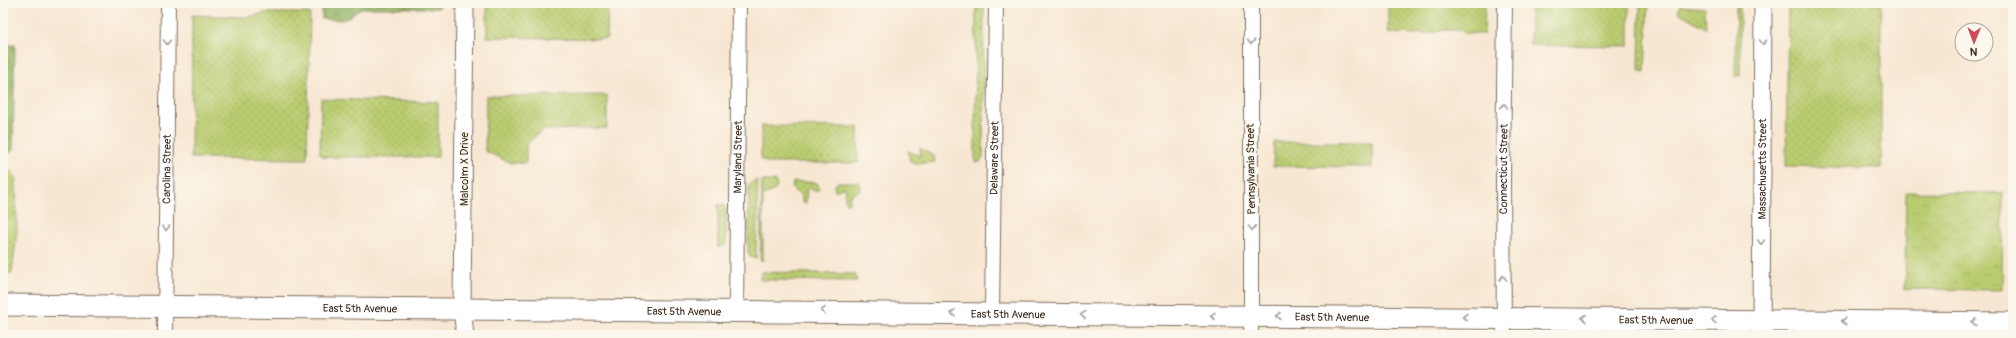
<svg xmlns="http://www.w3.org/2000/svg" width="2016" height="338" font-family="Pangolin,sans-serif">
	<defs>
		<pattern id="grass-dots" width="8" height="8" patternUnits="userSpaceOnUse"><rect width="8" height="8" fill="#b9cc70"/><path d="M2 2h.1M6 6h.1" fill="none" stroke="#a0af61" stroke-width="1.8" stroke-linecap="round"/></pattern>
		<pattern id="forest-crowns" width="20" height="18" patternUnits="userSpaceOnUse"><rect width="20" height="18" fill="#92b062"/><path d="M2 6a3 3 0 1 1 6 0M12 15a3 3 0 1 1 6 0" fill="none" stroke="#788f50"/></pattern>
		<pattern id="park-crowns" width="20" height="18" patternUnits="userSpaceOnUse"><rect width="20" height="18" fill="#b9cc70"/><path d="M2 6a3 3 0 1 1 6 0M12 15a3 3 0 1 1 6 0" fill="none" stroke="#a0af61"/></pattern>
	</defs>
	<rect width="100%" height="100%" fill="#fbf7ec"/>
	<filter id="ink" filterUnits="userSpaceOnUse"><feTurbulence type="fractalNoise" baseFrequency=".025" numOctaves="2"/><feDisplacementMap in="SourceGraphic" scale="8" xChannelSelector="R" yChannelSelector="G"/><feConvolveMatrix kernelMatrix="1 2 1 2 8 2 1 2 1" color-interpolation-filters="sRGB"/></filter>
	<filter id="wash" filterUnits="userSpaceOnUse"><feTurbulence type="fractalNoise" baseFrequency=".012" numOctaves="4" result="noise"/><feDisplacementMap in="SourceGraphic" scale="16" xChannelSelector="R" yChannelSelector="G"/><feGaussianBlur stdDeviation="0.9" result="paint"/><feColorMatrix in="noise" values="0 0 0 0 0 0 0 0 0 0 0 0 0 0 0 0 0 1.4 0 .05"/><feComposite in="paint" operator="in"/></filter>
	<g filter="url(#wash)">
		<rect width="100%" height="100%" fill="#f7e7d2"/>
		<g fill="url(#grass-dots)" stroke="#7a7b47">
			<polygon points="487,3 608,3 607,39 487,37"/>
			<polygon points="976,3 984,3 983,156 980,162 975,163"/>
			<polygon points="1388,3 1485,3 1484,34 1465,33 1460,30 1446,30 1425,34 1388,33"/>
			<polygon points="1531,3 1629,5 1629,46 1530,45"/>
			<polygon points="1640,3 1648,3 1645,72 1639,71"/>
			<polygon points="1736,3 1740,3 1740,76 1735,76"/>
			<polygon points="1788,3 1881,3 1881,168 1786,166"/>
			<polygon points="1680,6 1705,8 1706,28 1678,12"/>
			<polygon points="265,13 310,13 307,159 191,158 192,15 248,17"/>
			<polygon points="607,95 607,128 543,130 526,144 526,163 511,163 485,151 486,96"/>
			<polygon points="321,99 438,102 438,157 323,157 320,154"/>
			<polygon points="761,126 858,127 858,163 766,163 766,160 761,160"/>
			<polygon points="1274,142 1372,142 1372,167 1273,166"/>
			<polygon points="920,148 934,156 935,162 914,164 910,161 908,151 921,156"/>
			<polygon points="3,172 12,172 16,179 17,232 12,273 3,273"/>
			<polygon points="753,181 758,181 756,259 750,257 748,251 749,186"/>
			<polygon points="762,181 775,181 777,185 776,189 763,196 763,260 760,260"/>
			<polygon points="793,182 815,182 818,184 819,189 815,191 807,187 806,203 802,203 802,196 792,189"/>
			<polygon points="838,182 857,182 861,185 861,189 850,196 849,203 845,203 845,187 835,191 834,186"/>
			<polygon points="718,205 723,205 726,209 726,244 718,248"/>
			<polygon points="761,272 855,274 857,281 760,280"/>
		</g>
		<g fill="url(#forest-crowns)" stroke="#666d40">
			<polygon points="322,3 439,3 439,8 361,8 348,18 341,20 322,19"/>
			<polygon points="3,45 15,45 13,150 6,157 3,157"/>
		</g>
		<polygon fill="url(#park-crowns)" stroke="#7a7b47" points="1906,192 2003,193 2002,290 1905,289"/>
	</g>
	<g filter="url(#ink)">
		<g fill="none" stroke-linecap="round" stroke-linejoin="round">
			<defs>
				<g id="minor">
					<polyline points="1251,3 1251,335"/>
					<path id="s1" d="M736,311l3,-308"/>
					<path id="s2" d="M992,313l4,-310"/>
					<path id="s3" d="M165,335l3,-332"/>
					<path id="s4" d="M1504,335l-1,-156 2,-176"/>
				</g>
				<g id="tertiary">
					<polyline points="465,3 462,308 465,335"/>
					<path id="s5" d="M1761,335l2,-332"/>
				</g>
				<g id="primary">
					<path id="s6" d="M3,305l2010,18"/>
				</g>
			</defs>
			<use href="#minor" stroke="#7d6c5d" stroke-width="16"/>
			<use href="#tertiary" stroke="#7d6c5d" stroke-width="19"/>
			<use href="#primary" stroke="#7d6c5d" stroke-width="23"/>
			<use href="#minor" stroke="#fff" stroke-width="14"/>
			<use href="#tertiary" stroke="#fff" stroke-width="17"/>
			<use href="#primary" stroke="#fff" stroke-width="21"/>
		</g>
		<defs><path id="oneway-chevron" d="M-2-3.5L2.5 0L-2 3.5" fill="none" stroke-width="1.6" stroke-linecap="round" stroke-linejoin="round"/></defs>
		<g stroke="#a79f9a">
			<use href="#oneway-chevron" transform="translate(167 42) rotate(91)"/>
			<use href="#oneway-chevron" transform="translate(1251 42) rotate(90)"/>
			<use href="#oneway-chevron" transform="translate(1763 42) rotate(91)"/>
			<use href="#oneway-chevron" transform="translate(1504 106) rotate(-89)"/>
			<use href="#oneway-chevron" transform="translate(166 228) rotate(90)"/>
			<use href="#oneway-chevron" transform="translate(1252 228) rotate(90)"/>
			<use href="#oneway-chevron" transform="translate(1761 242) rotate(90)"/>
			<use href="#oneway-chevron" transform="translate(1503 278) rotate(-90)"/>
			<use href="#oneway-chevron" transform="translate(823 311) rotate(-179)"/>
			<use href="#oneway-chevron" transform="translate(953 313) rotate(-179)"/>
			<use href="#oneway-chevron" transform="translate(1083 315) rotate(-179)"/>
			<use href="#oneway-chevron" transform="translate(1213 316) rotate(-180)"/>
			<use href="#oneway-chevron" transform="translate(1279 316) rotate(-180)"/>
			<use href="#oneway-chevron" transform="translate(1465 317) rotate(-180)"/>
			<use href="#oneway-chevron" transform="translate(1584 318) rotate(-179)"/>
			<use href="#oneway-chevron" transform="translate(1714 320) rotate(-179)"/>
			<use href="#oneway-chevron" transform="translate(1844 321) rotate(-180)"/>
			<use href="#oneway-chevron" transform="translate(1974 322) rotate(-179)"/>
		</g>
	</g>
	<g text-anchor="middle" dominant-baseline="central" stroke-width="3" stroke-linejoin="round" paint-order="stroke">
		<g font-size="11" fill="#3b2a1e" stroke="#fbf7ec">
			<text stroke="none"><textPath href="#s1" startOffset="154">Maryland Street</textPath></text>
			<text stroke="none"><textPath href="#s2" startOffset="155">Delaware Street</textPath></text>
			<text stroke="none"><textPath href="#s3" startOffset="166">Carolina Street</textPath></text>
			<text transform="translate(464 169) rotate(-90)">Malcolm X Drive</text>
			<text transform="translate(1251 169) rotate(-91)">Pennsylvania Street</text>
			<text stroke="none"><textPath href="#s4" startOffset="166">Connecticut Street</textPath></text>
			<text stroke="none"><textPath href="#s5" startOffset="166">Massachusetts Street</textPath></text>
			<text stroke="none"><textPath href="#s6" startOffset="357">East 5th Avenue</textPath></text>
			<text stroke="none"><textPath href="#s6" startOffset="681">East 5th Avenue</textPath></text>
			<text stroke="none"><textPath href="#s6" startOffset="1005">East 5th Avenue</textPath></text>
			<text stroke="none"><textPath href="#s6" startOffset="1329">East 5th Avenue</textPath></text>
			<text stroke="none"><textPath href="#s6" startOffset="1653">East 5th Avenue</textPath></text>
		</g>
	</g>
	<rect width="2016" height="338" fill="none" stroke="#fbf7ec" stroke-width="16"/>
	<g transform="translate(1974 42) rotate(181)"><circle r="19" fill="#fbf7ec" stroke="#aea59a"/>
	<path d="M0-3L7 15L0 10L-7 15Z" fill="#d1495b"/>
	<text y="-6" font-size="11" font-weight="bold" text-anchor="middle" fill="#3b2a1e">N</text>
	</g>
</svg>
